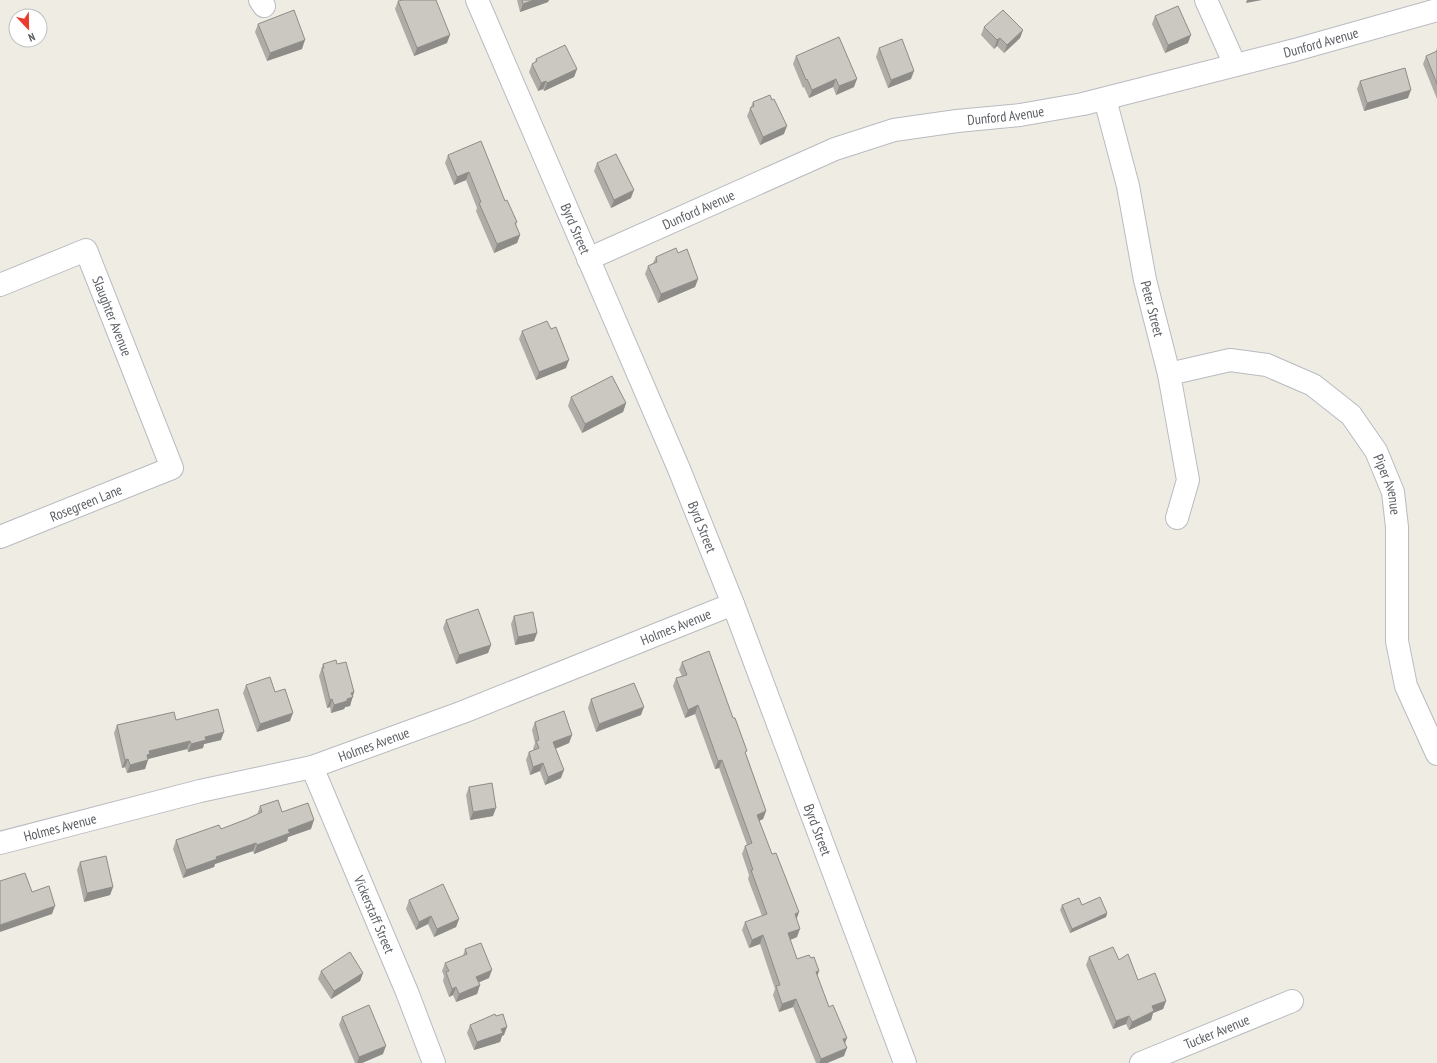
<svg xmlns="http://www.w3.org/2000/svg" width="1437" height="1063" font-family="'PT Sans Narrow',sans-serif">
	<rect width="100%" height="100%" fill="#eeece3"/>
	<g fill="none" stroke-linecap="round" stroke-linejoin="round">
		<defs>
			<g id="minor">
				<polyline points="260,0 264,6"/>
				<path id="s1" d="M477,0l202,469 54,135 172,459"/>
				<polyline points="1206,0 1235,65"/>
				<path id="s2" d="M1105,99l23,87 17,94 24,94 19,106 -11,38"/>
				<path id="s3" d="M588,259l247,-110 59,-19 63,-9 63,-6 63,-11 212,-54 142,-40"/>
				<path id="s4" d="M0,285l86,-35 86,218 -172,69"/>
				<path id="s5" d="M1169,374l61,-14 37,5 46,20 38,30 25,36 17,41 4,35v114l9,45 31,68"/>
				<path id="s6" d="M312,767l95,225 27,71"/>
				<path id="s7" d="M0,843l200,-52 112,-24 151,-55 270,-108"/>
				<path id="s8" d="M1141,1063l151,-62"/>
			</g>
		</defs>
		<use href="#minor" stroke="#b8bbc0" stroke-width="24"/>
		<use href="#minor" stroke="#fff" stroke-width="22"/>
	</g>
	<g fill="#afaca7">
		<polygon points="517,0 549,0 548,2 520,12"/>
		<polygon points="398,1 436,1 447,43 414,56 395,9"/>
		<polygon points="1155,16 1188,43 1165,53 1152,24"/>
		<polygon points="258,24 302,49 267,61 255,32"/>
		<polygon points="984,27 1023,30 1020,38 1004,53 997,46 994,49 981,35"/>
		<polygon points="1437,47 1437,99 1423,64 1426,56 1436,52"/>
		<polygon points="879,48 911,79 888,88 876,57"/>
		<polygon points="796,56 854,87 836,95 833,87 809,98 804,87 803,88 793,64"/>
		<polygon points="536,59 577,69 574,77 544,91 543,89 538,91 529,72 532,64 535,62"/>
		<polygon points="1360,81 1408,98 1364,111 1357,89"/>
		<polygon points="753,102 784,134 760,145 747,116"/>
		<polygon points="448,155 505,201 517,222 516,225 520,235 517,243 494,253 476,211 477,208 466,180 454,185 445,163"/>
		<polygon points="597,163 631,198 611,208 594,171"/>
		<polygon points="678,253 698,279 695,287 658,303 645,274 648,266 653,263 656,257"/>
		<polygon points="522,331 566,368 536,380 519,339"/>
		<polygon points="571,397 626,403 623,412 582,433 568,406"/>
		<polygon points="514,616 537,633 534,641 515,645 511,624"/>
		<polygon points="446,620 491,645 488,653 456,664 443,628"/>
		<polygon points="682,662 746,754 766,811 763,819 759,821 797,919 797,937 790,940 797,959 811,958 819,971 817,976 829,1007 845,1043 844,1056 827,1063 816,1063 793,1007 779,1012 773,995 775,989 760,944 749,948 742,930 745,922 762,916 748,879 749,875 742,854 745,846 747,845 719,768 715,769 695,714 685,718 673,686 676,678 682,676 679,670"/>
		<polygon points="323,664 337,664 354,692 350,706 345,707 344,709 331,713 330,707 327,708 319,676"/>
		<polygon points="246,685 275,692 290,721 257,732 243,693"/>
		<polygon points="591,699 641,715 596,732 588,708"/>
		<polygon points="176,720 221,740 204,744 203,748 188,752 187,749 148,759 145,769 127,773 125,767 122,768 114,733 117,725"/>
		<polygon points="535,722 572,735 569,743 555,749 561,778 545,785 540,771 530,775 526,760 529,752 534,750 533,749 535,743 532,730"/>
		<polygon points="469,787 493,816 470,820 466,795"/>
		<polygon points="260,806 282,812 311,829 288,837 287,841 254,854 253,851 215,864 214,867 183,878 173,849 176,840 221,829 247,819 257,815"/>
		<polygon points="80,862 113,887 110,895 84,902 77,870"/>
		<polygon points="409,900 459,919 456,927 434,937 428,924 416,930 406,909"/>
		<polygon points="1062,905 1082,905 1107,913 1106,917 1070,933 1060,910"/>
		<polygon points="465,949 489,978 478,982 480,985 477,994 456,1002 453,995 449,997 443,981 444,976 442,971 445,963 463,956"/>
		<polygon points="1089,957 1119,960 1138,980 1166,1001 1163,1009 1153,1013 1151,1020 1129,1030 1126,1024 1113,1029 1086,965"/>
		<polygon points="321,971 363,973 360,981 331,999 318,979"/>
		<polygon points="342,1017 383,1054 362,1063 355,1063 339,1025"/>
		<polygon points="470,1025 504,1035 502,1036 500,1042 474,1050 467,1033"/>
	</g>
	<g fill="#8e8c88">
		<polygon points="534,0 549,0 548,2 520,12 523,4"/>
		<polygon points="1247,0 1262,0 1246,3"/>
		<polygon points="1023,30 1020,38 1004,53 1007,45"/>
		<polygon points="450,35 447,43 414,56 417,48"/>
		<polygon points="1191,35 1188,43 1165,53 1168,45"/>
		<polygon points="1000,38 997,46 994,49 997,40"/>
		<polygon points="305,40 302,49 267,61 270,53"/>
		<polygon points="577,69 574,77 544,91 547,83"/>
		<polygon points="914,71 911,79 888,88 891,80"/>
		<polygon points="836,79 833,87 809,98 812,90"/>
		<polygon points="857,79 854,87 836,95 839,86"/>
		<polygon points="546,81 543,89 538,91 541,83"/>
		<polygon points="1411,90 1408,98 1364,111 1367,103"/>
		<polygon points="787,126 784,134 760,145 763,137"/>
		<polygon points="469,172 466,180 454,185 457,177"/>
		<polygon points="634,190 631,198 611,208 614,200"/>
		<polygon points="520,235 517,243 494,253 497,244"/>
		<polygon points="698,279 695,287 658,303 661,294"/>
		<polygon points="569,360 566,368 536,380 539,372"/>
		<polygon points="626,403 623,412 582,433 585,424"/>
		<polygon points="537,633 534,641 515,645 518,637"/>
		<polygon points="491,645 488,653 456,664 459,655"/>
		<polygon points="354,692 350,706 345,707 344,709 331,713 334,705 347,699 351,693"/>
		<polygon points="332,699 330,707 327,708 330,700"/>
		<polygon points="698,705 695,714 685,718 688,710"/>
		<polygon points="644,707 641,715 596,732 599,724"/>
		<polygon points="293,713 290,721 257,732 260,724"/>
		<polygon points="224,732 221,740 204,744 203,748 188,752 191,744 205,737"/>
		<polygon points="572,735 569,743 550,751 553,742"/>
		<polygon points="190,741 187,749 148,759 148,760 145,769 127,773 130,765 147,755 149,751"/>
		<polygon points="128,759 125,767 122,768 125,760"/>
		<polygon points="722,760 719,768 715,769 718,761"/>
		<polygon points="543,763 540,771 530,775 533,767"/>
		<polygon points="564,770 561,778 545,785 548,777"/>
		<polygon points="496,808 493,816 470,820 473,812"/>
		<polygon points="766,811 763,819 754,823 757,815"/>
		<polygon points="314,820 311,829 288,837 287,841 254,854 257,845 288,830"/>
		<polygon points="256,843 253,851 215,864 214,867 183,878 186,870 216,857"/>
		<polygon points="113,887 110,895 84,902 87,893"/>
		<polygon points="55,906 52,914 0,932 0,925"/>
		<polygon points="799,912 796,921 795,914"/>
		<polygon points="1107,913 1106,917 1070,933 1072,929"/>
		<polygon points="431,916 428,924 416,930 419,922"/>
		<polygon points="459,919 456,927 434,937 437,929"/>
		<polygon points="800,929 797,937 785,942 788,933"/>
		<polygon points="763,935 760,944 749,948 752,940"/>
		<polygon points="492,970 489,978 473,985 476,977"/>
		<polygon points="819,971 816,979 816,972"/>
		<polygon points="363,973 360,981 331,999 334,991"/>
		<polygon points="480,985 477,994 456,1002 459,994"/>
		<polygon points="456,987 453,995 449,997 452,989"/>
		<polygon points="796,999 793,1007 779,1012 782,1004"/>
		<polygon points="1166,1001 1163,1009 1153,1013 1151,1020 1129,1030 1132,1022 1152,1006"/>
		<polygon points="1129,1016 1126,1024 1113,1029 1116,1021"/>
		<polygon points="507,1027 504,1035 502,1036 500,1042 474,1050 477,1042 501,1029"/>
		<polygon points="847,1038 844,1046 843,1039"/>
		<polygon points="386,1046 383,1054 362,1063 357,1063 359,1057"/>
		<polygon points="847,1048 844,1056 827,1063 819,1063 821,1059"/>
	</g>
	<g fill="#cbc8c2" stroke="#8e8c88">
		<polygon points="403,0 436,0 450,35 417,48 398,1"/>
		<polygon points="522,0 534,0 523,4"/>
		<polygon points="1178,6 1191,35 1168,45 1155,16"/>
		<polygon points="294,10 305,40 270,53 258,24"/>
		<polygon points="1003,10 1023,30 1007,45 1000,38 997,40 984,27"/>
		<polygon points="839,37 857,79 839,86 836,79 812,90 807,79 806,80 796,56"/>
		<polygon points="902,39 914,71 891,80 879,48"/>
		<polygon points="565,45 577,69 547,83 546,81 541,83 532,64 537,61 536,59"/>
		<polygon points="1437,51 1437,84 1426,56"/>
		<polygon points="1405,68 1411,90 1367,103 1360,81"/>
		<polygon points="770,95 772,100 774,99 787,126 763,137 750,108 754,106 753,102"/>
		<polygon points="481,141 505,201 507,200 517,222 515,223 520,235 497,244 479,203 481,202 469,172 457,177 448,155"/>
		<polygon points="616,154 634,190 614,200 597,163"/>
		<polygon points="676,248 678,253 687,249 698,279 661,294 648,266 657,262 656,257"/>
		<polygon points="547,321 551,329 556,327 569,360 539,372 522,331"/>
		<polygon points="612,376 626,403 585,424 571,397"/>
		<polygon points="478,609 491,645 459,655 446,620"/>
		<polygon points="533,612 537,633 518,637 514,616"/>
		<polygon points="709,651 733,718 735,718 747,751 745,752 766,811 757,815 772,854 776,853 799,912 795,914 800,929 788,933 797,959 809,955 811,958 814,957 819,971 816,972 829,1007 833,1005 847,1038 843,1039 847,1048 821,1059 796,999 782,1004 776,986 780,985 763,935 752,940 745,922 767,914 751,870 753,870 745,846 752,843 722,760 718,761 698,705 688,710 676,678 687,675 682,662"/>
		<polygon points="336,660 337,664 346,662 354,692 351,693 353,697 347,699 347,701 334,705 332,699 330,700 322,668 324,668 323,664"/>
		<polygon points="270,677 275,692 285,689 293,713 260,724 246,685"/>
		<polygon points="634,683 644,707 599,724 591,699"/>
		<polygon points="218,709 224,732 205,737 206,740 191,744 190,741 149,751 150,754 147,755 148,760 130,765 128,759 125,760 117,725 174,712 176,720"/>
		<polygon points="564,711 572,735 553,742 564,770 548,777 543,763 533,767 529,752 539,748 536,741 539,740 535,722"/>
		<polygon points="492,783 496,808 473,812 469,787"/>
		<polygon points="278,800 282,812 308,803 314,820 288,830 290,833 257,845 256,843 216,857 217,859 186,870 176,840 219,825 221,829 247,819 262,812 260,806"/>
		<polygon points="106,856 113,887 87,893 80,862"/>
		<polygon points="25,873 32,892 49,886 55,906 0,925 0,881"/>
		<polygon points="443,884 459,919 437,929 431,916 419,922 409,900"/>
		<polygon points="1100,897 1107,913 1072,929 1062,905 1079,898 1082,905"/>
		<polygon points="481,943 492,970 476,977 480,985 459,994 456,987 452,989 446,972 449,971 445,963 467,954 465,949"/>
		<polygon points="1113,947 1119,960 1128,954 1138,980 1155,973 1166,1001 1152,1006 1154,1011 1132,1022 1129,1016 1116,1021 1089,957"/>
		<polygon points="350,952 363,973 334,991 321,971"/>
		<polygon points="369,1005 386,1046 359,1057 342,1017"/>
		<polygon points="495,1014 496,1016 503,1014 507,1027 501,1029 503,1033 477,1042 470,1025"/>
	</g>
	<g text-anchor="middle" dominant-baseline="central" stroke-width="3" stroke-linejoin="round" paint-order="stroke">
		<g font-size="14" fill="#5b5f64" stroke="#fff">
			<text stroke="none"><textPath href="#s3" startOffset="769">Dunford Avenue</textPath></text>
			<text stroke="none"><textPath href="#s3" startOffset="445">Dunford Avenue</textPath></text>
			<text stroke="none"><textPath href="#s3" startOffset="121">Dunford Avenue</textPath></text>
			<text stroke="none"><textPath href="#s1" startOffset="249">Byrd Street</textPath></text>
			<text stroke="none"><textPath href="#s2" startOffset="215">Peter Street</textPath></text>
			<text stroke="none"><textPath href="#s4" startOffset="164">Slaughter Avenue</textPath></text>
			<text stroke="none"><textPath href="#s5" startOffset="278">Piper Avenue</textPath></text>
			<text transform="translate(86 503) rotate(-22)">Rosegreen Lane</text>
			<text stroke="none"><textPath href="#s1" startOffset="573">Byrd Street</textPath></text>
			<text stroke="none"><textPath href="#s7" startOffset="711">Holmes Avenue</textPath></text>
			<text stroke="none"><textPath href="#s7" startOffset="387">Holmes Avenue</textPath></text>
			<text stroke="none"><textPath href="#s7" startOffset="62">Holmes Avenue</textPath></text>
			<text stroke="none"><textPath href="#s1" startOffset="897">Byrd Street</textPath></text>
			<text stroke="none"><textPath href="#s6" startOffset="160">Vickerstaff Street</textPath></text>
			<text stroke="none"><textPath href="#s8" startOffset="82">Tucker Avenue</textPath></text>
		</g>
	</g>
	<g transform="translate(28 28) rotate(158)"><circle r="19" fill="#ffffff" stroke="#bdbfc1"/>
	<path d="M0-3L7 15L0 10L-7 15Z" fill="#eb3b2d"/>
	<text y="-6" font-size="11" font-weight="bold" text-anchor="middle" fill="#5b5f64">N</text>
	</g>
</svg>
